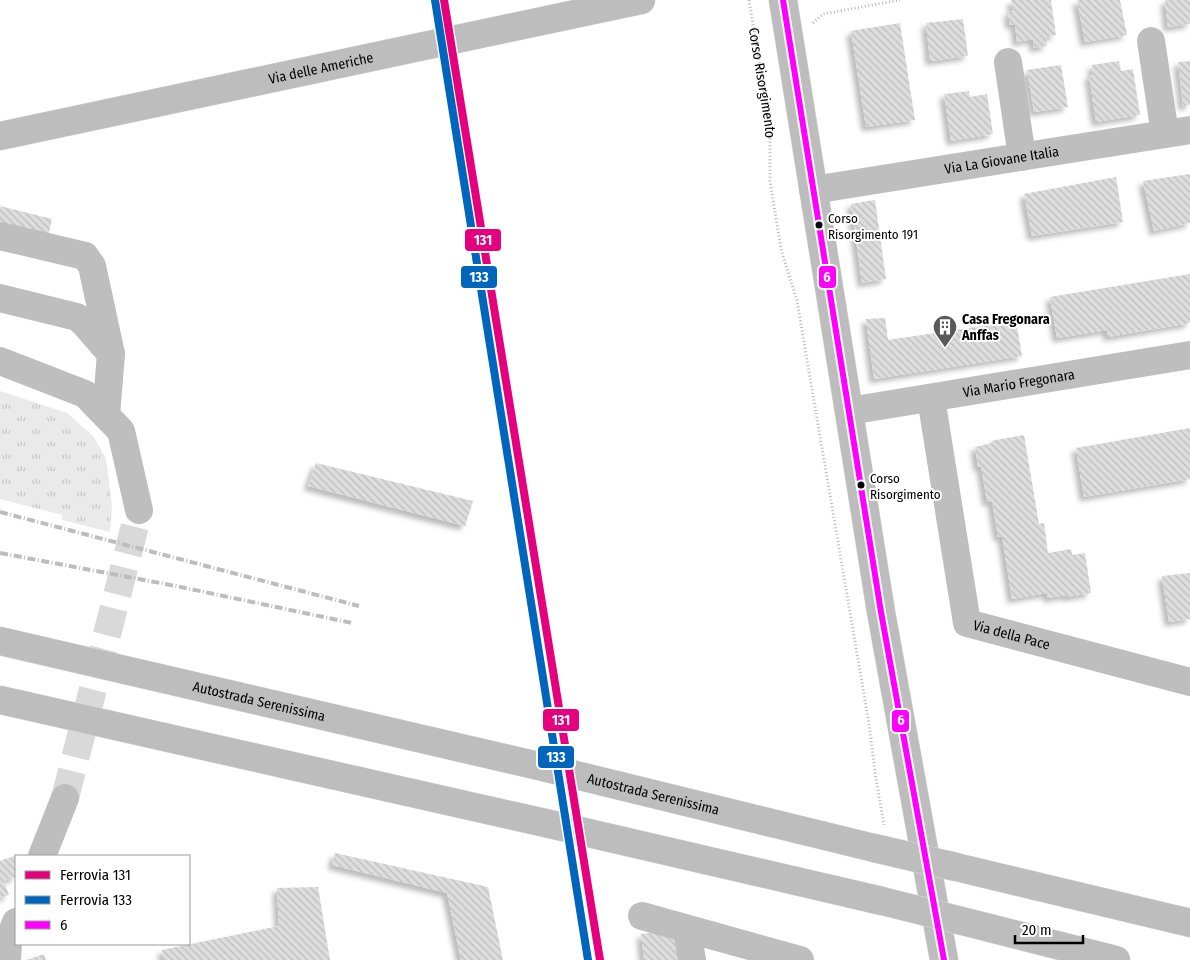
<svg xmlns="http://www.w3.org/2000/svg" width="1190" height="960" font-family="'Fira Sans Condensed',sans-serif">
	<defs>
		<pattern id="grass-tufts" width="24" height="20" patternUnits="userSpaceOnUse" patternTransform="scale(1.25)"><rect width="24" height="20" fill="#eaeaea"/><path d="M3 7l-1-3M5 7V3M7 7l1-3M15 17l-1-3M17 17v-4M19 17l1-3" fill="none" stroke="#c7c7c7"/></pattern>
		<pattern id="building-back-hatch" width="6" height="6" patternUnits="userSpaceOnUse" patternTransform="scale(1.25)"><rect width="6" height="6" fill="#ddd"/><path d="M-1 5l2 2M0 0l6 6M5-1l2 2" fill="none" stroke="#bcbcbc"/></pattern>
		<filter id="shadow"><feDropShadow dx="-4.5" dy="4.5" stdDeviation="2.5" flood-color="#0004"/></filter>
	</defs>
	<rect width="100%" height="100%" fill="#fff"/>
	<polygon fill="url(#grass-tufts)" points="0,391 67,413 94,437 106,459 112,505 110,532 62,520 62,515 0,499"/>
	<g fill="url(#building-back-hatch)" filter="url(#shadow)">
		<polygon points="1011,0 1051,0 1056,35 1046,37 1047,46 1034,48 1033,39 1017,42 1015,24 1010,25 1008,12 1013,11"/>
		<polygon points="1077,0 1120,0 1127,35 1085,42"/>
		<polygon points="1165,0 1190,0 1190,24 1168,27"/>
		<polygon points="963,19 968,56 930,61 926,23"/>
		<polygon points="900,23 915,120 866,127 851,31"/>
		<polygon points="1119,61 1121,71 1133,69 1140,115 1096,122 1089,75 1093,75 1092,65"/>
		<polygon points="1190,61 1190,105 1183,106 1178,62"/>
		<polygon points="1061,65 1068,107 1034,112 1027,70"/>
		<polygon points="969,91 970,97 987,94 993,134 951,141 944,94"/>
		<polygon points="1190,174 1190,223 1154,231 1143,181"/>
		<polygon points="1116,177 1123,222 1032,236 1024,194"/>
		<polygon points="875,200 886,279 862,283 851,204"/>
		<polygon points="0,206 52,219 48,237 0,224"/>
		<polygon points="1190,274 1190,323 1108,337 1107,330 1057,338 1050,297"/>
		<polygon points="885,318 888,340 1016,321 1022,356 874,379 866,319"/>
		<polygon points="1190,428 1190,479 1084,497 1076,448"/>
		<polygon points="1024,435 1039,524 1044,523 1048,553 1071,549 1072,555 1085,553 1091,593 1067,597 1067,595 1048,598 1047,593 1012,599 1002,536 998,537 992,501 987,502 981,466 978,467 975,447 992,443 991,441"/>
		<polygon points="316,463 473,501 465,526 308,486"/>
		<polygon points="1190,573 1190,619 1169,622 1162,576"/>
		<polygon points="335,853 488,887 503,960 461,960 447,893 332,865"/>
		<polygon points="20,854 21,856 16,856 16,877 4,881 9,895 0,898 0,861"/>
		<polygon points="318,887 330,960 164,960 162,950 279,926 277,888"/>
		<polygon points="677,930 681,960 644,960 641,934"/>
		<polygon points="44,954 46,960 27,960"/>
	</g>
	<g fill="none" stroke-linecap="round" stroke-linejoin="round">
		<polyline stroke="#d9d9d9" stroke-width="28" stroke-dasharray="28 14" stroke-linecap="butt" points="65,798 139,510"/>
		<defs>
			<g id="major">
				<polyline points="783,0 881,612 944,960"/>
				<path id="s5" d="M0,136l641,-136"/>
			</g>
			<g id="highway">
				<path id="s6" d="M0,641l547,127 327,80"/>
				<polyline points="0,700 554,825 882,901"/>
				<polyline points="956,867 1190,923"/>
				<polyline points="962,921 1116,960"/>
			</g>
		</defs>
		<use href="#major" stroke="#dbdbdb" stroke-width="29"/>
		<use href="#highway" stroke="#dbdbdb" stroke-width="29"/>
		<g stroke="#b8b8b8" stroke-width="3" stroke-dasharray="1 2.5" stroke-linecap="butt">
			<path id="s1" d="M749,0l21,127v54l11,68 16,52 72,423 7,55 8,46"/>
			<polyline points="813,23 823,14 900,0"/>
		</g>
		<g stroke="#bebebe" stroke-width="28">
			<polyline points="1151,41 1165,134"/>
			<polyline points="1008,62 1022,157"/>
			<path id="s2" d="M813,190l377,-60"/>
			<polyline points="0,236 85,256 92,266 111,354 85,324 77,317 0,298"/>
			<polyline points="0,361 85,394 121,431 139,510"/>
			<path id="s3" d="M931,398l36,225 223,59"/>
			<path id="s4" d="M849,411l341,-56"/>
			<polyline points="106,415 111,354"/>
			<polyline points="42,856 65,798"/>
			<polyline points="642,916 800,960"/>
			<polyline points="687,929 692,960"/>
			<polyline points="7,960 8,943 16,922"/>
		</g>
		<use href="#major" stroke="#bdbdbd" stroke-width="28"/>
		<use href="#highway" stroke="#bdbdbd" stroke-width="28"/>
		<g stroke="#bdbdbd" stroke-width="4" stroke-dasharray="8 2.5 1 2.5" stroke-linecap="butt">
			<polyline points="0,512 359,606"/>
			<polyline points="0,553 176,586 352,623"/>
		</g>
		<defs>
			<g id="highway-bridge">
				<polyline points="874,848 956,867"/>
				<polyline points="882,901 962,921"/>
			</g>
		</defs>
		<use href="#highway-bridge" stroke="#dbdbdb" stroke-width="29" stroke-linecap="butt"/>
		<use href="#highway-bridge" stroke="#bdbdbd" stroke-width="28"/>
		<defs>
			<polyline id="bus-1" points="783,0 881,612 944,960"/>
		</defs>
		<use href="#bus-1" stroke="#fff" stroke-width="10"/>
		<use href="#bus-1" stroke="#f0f" stroke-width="6"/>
		<defs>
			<polyline id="rail-1" points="444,0 600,960"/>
			<polyline id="rail-2" points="435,0 588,960"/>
		</defs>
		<use href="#rail-1" stroke="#fff" stroke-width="11"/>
		<use href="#rail-2" stroke="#fff" stroke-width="11"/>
		<use href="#rail-1" stroke="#e5007d" stroke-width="8"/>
		<use href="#rail-2" stroke="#0065bd" stroke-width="8"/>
	</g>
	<defs>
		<symbol id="building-pin" viewBox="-11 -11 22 30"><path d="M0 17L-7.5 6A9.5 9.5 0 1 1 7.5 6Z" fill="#595959" stroke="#fff"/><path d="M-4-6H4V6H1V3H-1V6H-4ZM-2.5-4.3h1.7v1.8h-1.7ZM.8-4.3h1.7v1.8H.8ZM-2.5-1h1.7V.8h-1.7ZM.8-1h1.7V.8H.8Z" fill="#fff"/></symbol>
	</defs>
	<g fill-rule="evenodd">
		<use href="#building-pin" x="931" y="313" width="28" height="38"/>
	</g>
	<g fill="#000" stroke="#fff" stroke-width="2">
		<circle cx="819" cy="225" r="4.5"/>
		<circle cx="861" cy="485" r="4.5"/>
	</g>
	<g text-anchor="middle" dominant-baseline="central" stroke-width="4" stroke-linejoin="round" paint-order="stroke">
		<g font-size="13" fill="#000" stroke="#fff" text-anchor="start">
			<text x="828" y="218">Corso<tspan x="828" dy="16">Risorgimento 191</tspan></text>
			<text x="870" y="478">Corso<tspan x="870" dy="16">Risorgimento</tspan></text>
		</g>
		<g font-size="14" fill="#000" stroke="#fff">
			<text stroke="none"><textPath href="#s5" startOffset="328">Via delle Americhe</textPath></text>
			<text stroke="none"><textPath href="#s1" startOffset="84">Corso Risorgimento</textPath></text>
			<text stroke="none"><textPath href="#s2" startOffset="191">Via La Giovane Italia</textPath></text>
			<text stroke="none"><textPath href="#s4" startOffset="172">Via Mario Fregonara</textPath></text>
			<text stroke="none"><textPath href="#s3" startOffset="274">Via della Pace</textPath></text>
			<text stroke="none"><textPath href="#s6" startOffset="266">Autostrada Serenissima</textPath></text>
			<text stroke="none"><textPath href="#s6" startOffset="671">Autostrada Serenissima</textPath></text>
		</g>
		<g font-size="14" font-weight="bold" fill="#000" stroke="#fff" text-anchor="start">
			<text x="962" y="319">Casa Fregonara<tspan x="962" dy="16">Anffas</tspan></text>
		</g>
	</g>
	<g stroke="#fff" stroke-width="2">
		<rect x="464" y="228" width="38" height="24" rx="5" fill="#e5007d"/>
		<rect x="460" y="265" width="38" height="24" rx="5" fill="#0065bd"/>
		<rect x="818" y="265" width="19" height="24" rx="5" fill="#f0f"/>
		<rect x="542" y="708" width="38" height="24" rx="5" fill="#e5007d"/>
		<rect x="891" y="709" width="19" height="24" rx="5" fill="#f0f"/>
		<rect x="537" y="745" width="38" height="24" rx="5" fill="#0065bd"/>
	</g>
	<g font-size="14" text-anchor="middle" font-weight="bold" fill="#fff">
		<text x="483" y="245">131</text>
		<text x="479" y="282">133</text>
		<text x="827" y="282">6</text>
		<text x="561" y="725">131</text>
		<text x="901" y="725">6</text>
		<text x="556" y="762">133</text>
	</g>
	<rect x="15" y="855" width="175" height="90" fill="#ffffff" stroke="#999999"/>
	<rect x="25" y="871" width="25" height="8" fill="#e5007d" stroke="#999999"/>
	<text x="60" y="880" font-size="15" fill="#000000">Ferrovia 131</text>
	<rect x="25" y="896" width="25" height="8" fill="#0065bd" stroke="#999999"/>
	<text x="60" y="905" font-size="15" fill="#000000">Ferrovia 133</text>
	<rect x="25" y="921" width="25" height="8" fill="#ff00ff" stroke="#999999"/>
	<text x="60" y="930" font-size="15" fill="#000000">6</text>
	<path d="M1015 935v8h68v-8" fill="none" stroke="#000000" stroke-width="2.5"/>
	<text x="1022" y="935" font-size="15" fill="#000000" stroke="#ffffff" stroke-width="4" paint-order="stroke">20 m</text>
</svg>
